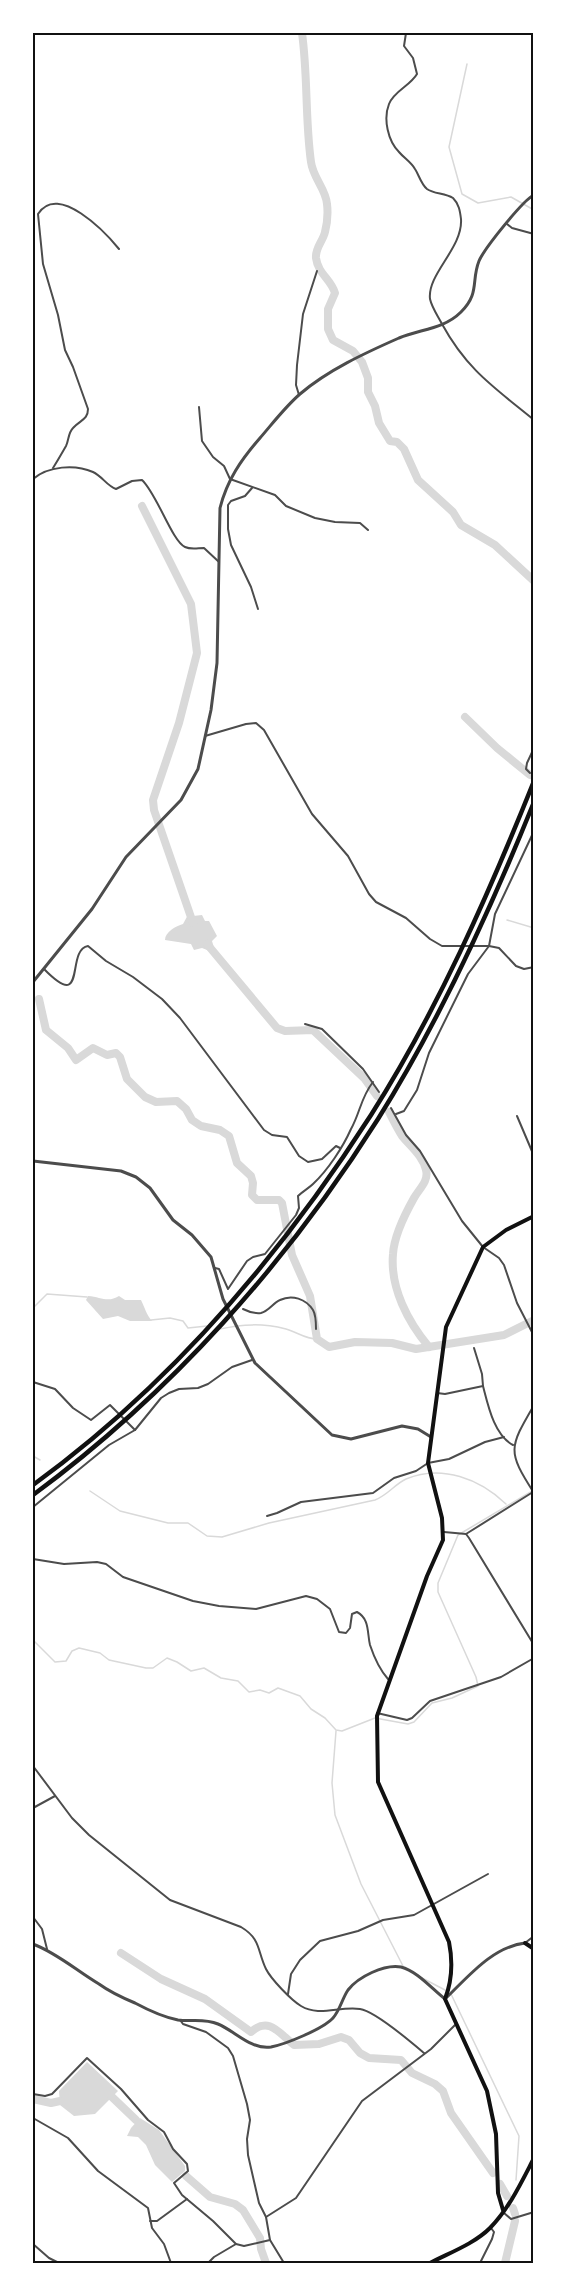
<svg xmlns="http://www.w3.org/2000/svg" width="567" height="2296" font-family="Bitter,serif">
	<rect width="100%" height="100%" fill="#fff"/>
	<g fill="#d9d9d9">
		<path d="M189,913l4,3 9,-1 3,6h4l8,15 -5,5 3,10 -3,1 -10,-4 -8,2 -3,-6 -26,-4c0,-8 11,-14 18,-16z"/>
		<path d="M88,1296c13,1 20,7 31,0l6,4h16c4,8 5,14 11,21h-22l-12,-5 -15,3 -17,-19z"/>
		<polygon points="87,2062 118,2091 95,2114 74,2116 60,2105 59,2091"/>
		<polygon points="140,2118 159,2130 185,2166 185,2171 172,2182 155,2165 146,2145 138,2137 127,2136 131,2128"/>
	</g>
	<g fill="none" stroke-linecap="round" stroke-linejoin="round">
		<g stroke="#d9d9d9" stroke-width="1.5">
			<polyline points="467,64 449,147 462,194 478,203 511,197 534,210"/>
			<polyline points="507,920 534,928"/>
			<polyline points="33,1308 47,1294 87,1297"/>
			<polyline points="151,1320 170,1318 183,1321 188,1328 207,1326"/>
			<path d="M220,1329c23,-5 42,-6 66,0 11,3 19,10 31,10"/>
			<polyline points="33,1456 40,1460"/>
			<path d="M90,1491l30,20 48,12h20l19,13 15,1 47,-14 106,-23c13,-5 20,-16 31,-21 36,-15 74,0 100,25"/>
			<polyline points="33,1640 55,1662 66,1661 72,1651 79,1648 100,1653 109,1660 146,1668 153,1668 167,1658 177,1662 191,1671 204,1668 221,1678 238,1681 249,1692 260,1690 269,1693 278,1688 300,1696 311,1709 325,1718 336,1730 342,1731 375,1718 408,1724 414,1722 432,1703 452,1698 478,1686 476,1677 438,1592 438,1583 458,1535 534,1490"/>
			<polyline points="336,1731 332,1783 335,1815 361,1884 403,1966"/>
			<polyline points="422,1978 447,1991"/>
			<polyline points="451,1994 519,2136 516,2180"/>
			<polyline points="506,2195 507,2193"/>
		</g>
		<g stroke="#d9d9d9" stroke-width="8">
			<path d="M302,33c6,43 3,86 9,129 2,16 15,27 16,42 1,8 0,20 -2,28 -2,9 -10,16 -9,26 2,16 15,21 19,35l-7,16v20l5,11 20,11 9,11 6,16v14l7,14 4,17 11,18 7,1 7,7 14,31 35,32 8,13 34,20 39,36"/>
			<polyline points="142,506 191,604 197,653 179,723 153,800 154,810 193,923"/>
			<polyline points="465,717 497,748 530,775"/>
			<polyline points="207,944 277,1028 285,1031 313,1030 364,1078 377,1096"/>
			<polyline points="39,999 46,1030 68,1048 76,1060 93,1048 107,1055 116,1053 120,1057 127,1079 145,1097 156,1102 177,1101 186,1109 192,1120 201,1126 220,1130 229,1136 237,1163 251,1176 253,1183 252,1195 257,1200 279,1200 282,1203 292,1255 310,1296 317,1339 329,1347 355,1342 392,1343 416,1349 504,1335 534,1320"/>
			<path d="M389,1112c4,8 8,16 13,24 8,10 21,20 24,34 3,11 -7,19 -12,28 -9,16 -20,39 -21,56 -3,34 15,68 36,93"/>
			<path d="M121,1953l40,26 44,20 46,33c18,-16 28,1 43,13l25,-1 22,-7 8,3 11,13 9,5 32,2 11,13 23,11 8,7 8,22 42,60"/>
			<polyline points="112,2097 136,2120"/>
			<polyline points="33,2099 51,2103 60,2101"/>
			<polyline points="186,2176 210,2197 235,2204 243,2210 260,2238 261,2249 266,2263"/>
			<polyline points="500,2184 507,2196"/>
			<polyline points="513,2208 515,2214"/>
			<polyline points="505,2263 515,2221"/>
		</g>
		<g stroke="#4c4c4c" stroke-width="2">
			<path d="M406,33l-2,13 9,12 4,16c-7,12 -23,17 -28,30 -6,15 -1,37 10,48 5,6 12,10 16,17 4,6 6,15 12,20 7,5 18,4 26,9 6,6 7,13 8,21 2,29 -34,55 -31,80 2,9 8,17 12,25 25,46 53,64 92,96"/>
			<polyline points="507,224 512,228 534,234"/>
			<polyline points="299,395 296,385 297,365 303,314 317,271"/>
			<polyline points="199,407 202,441 213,457 224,466 230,479 275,495 286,506 315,518 335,522 360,523 368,530"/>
			<path d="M53,468c5,-8 9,-15 13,-22 3,-6 2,-13 7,-18 7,-8 15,-8 15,-19l-15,-42 -8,-17 -7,-35 -15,-51 -5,-50c20,-32 68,19 81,35"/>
			<path d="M33,479c15,-13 42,-15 60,-7 9,4 14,14 23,17l16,-8 10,-1c15,14 30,61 43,67 6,3 13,1 19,1l15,14"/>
			<polyline points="252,488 245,496 231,501 228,505 228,529 231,545 251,587 258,609"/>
			<polyline points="205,736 246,724 256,723 264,730 312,814 348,856 369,894 376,902 406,918 430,939 442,946 489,946 499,948 516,966 524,969 534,967"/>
			<polyline points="530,773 526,769 527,763 534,748"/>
			<path d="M44,969c44,45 21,-19 44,-23l18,15 27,16 29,22 18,19 84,112 8,5 15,2 12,19 9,6 14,-3 14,-13 4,2"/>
			<polyline points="305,1024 322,1029 363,1069 379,1092"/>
			<polyline points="391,1108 406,1135 420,1151 462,1221 483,1247 499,1258 504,1265 517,1303 534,1336"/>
			<polyline points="396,1114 404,1111 417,1090 429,1053 468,974 489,946 495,914 534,831"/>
			<polyline points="517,1116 534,1156"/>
			<path d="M215,1268l4,1 9,20 19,-28 6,-4 12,-3 31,-39 3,-7 -1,-12c5,-5 11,-8 15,-12 15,-14 30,-37 38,-55 9,-16 10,-32 22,-47"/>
			<path d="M243,1309c6,3 11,5 18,4 8,-2 12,-10 19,-13 12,-6 26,-1 33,10 3,5 3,13 3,19"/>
			<polyline points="33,1382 55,1389 73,1408 91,1420 110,1405 135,1430"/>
			<path d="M483,1386c5,19 11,49 30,59"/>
			<polyline points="437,1393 445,1394 483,1386 482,1374 474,1348"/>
			<path d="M534,1405c-25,43 -27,46 0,88"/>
			<polyline points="33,1507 109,1445 135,1430 161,1398 169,1393 179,1389 198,1388 208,1384 232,1367 252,1360"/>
			<polyline points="267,1516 277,1513 301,1502 373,1493 394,1478 416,1471 428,1463 449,1459 485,1442 504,1437"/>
			<polyline points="444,1532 466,1534 469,1538 534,1645"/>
			<polyline points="466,1534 533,1492"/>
			<path d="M33,1559l31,5 33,-2 9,2 17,13 70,24 26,5 37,3 50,-13 11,3 13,10 9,23 7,1 4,-5 2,-14 5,-2c13,7 10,21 13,33 4,12 10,25 18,34"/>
			<polyline points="377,1713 407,1720 412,1718 430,1701 501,1677 534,1658"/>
			<path d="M33,1766l39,52 17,17 81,65 71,27c20,12 16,23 25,42 5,10 25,31 35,37 18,11 38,0 59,3 15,2 51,33 64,44"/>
			<polyline points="33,1808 55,1796"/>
			<polyline points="33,1917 42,1929 47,1949"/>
			<polyline points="525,1943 534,1936"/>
			<polyline points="288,1994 291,1974 300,1960 320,1941 358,1931 383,1920 414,1915 488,1874"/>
			<polyline points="180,2020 183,2024 206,2032 228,2048 233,2056 247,2104 250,2120 247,2139 248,2155 259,2203 266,2217 270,2240 284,2263"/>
			<polyline points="33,2094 45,2096 52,2094 87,2058 121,2089 148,2120 164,2132 173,2149 187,2164 188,2171 174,2183 182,2195 213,2221 236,2244 244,2246 270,2240"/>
			<polyline points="33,2118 68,2138 98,2171 148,2208 152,2228 164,2244 171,2263"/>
			<polyline points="504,2213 511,2219 534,2212"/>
			<polyline points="266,2217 296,2198 362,2101 431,2049 455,2025"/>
			<polyline points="150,2221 157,2221 187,2199"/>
			<polyline points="33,2244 49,2258 59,2263"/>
			<polyline points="208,2263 214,2257 236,2244"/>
			<polyline points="480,2263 492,2239 494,2232 491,2228"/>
		</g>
		<g stroke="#4c4c4c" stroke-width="3">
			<path d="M33,982l59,-73 34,-52 55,-57 17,-31 13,-59 6,-47 3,-155c7,-28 21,-48 40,-70 13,-15 25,-31 40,-44 28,-24 65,-41 99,-56 22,-9 45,-9 62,-26 19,-19 10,-31 18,-51 5,-12 44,-61 55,-66"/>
			<polyline points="33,1161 121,1171 136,1177 150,1188 173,1220 192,1235 211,1257 223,1299 255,1363 332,1435 351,1439 402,1426 418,1429 431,1437"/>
			<path d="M33,1944c24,9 44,27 66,40 11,8 24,14 36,19 13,7 28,14 43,17 13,2 26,-2 40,4 17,7 33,26 53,23 15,-3 52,-18 62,-29 7,-8 9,-19 15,-28 10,-13 36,-26 53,-23 16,4 31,22 44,32 23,-22 47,-52 80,-56"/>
		</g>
		<g stroke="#111" stroke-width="4">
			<polyline points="525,1943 534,1949"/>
			<path d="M503,2210l-5,-17 -2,-59 -9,-43 -42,-92c7,-18 8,-37 4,-57l-71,-160 -1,-66 50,-140 16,-36 -1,-22 -14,-55 18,-136 37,-80 23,-17 28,-14"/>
		</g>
		<path stroke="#111" stroke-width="4" d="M430,2263c19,-10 44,-19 60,-35 19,-19 32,-47 44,-70"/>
		<g stroke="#111" stroke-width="4.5">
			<path d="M33,1485c135,-98 248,-230 338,-370 66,-104 117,-219 163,-334"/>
			<path d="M33,1495c137,-101 254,-232 345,-376 62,-99 112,-208 156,-317"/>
		</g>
	</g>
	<rect width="567" height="2296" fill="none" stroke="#ffffff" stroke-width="69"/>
	<rect x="34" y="34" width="498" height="2228" fill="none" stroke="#111" stroke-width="2"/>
</svg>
